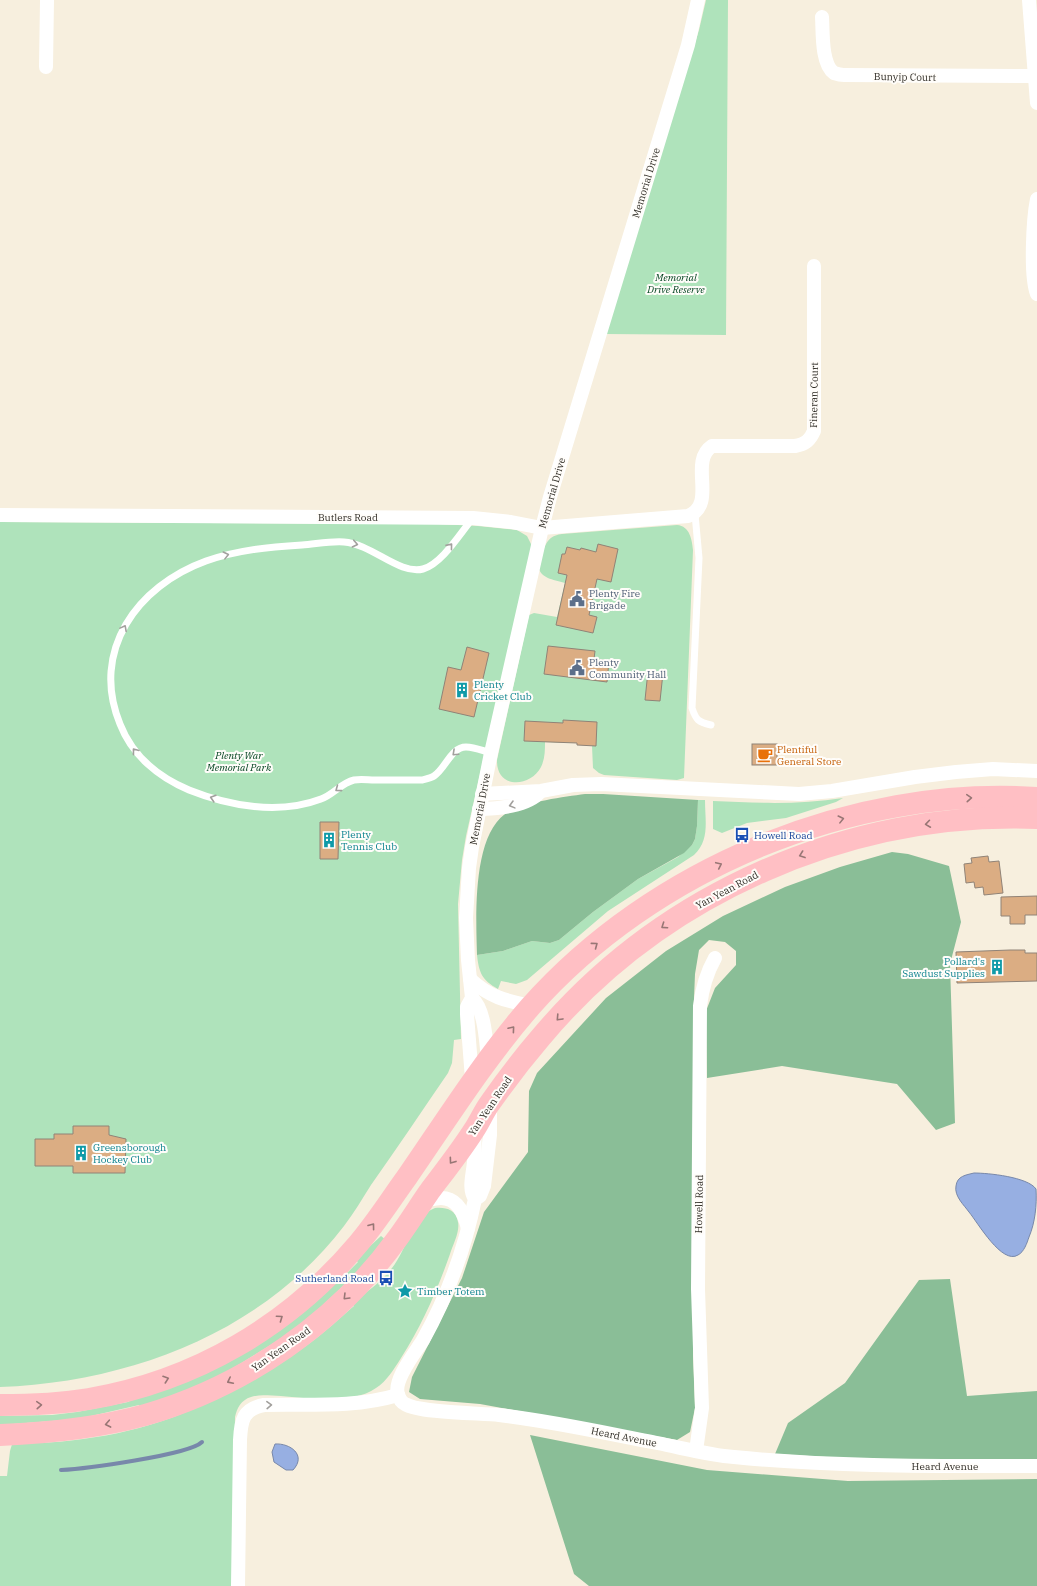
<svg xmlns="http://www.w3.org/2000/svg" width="1037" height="1586" font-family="'IBM Plex Serif',serif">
	<rect width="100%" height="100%" fill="#f7efde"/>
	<g fill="#afe3bb">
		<polygon points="706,0 728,0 726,335 606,334 699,30"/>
		<path d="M0,522l438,2 40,2 39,4 10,6 4,8v5l-65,287 -4,24 -4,44 3,135 -7,1 -2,23 -4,10c-26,38 -51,75 -77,112 -9,14 -17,28 -27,41 -81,106 -213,156 -344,161z"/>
		<path d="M677,525c13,1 15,15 16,25l-9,228 -7,2 -73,-5 -5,-2 -6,-5 -1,-22 -15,-3 -32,-1c0,8 0,17 -4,25 -11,21 -45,22 -44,-7l32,-145 5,-2 23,4 8,-34c-9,-3 -23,-4 -26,-14 4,-16 4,-33 23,-35z"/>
		<path d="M843,798l-7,4 -50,16 -39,5 -25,10 -9,-4v-28c43,2 87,4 130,-3z"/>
		<path d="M698,800h7c0,21 5,40 -11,55l-86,56 -81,69 -11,4 -15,-3 -3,8c-16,-9 -19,-16 -21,-34l26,-4 29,-10 18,2 9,-3 34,-28 45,-33 40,-22 14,-12 3,-6 2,-13z"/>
		<path d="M435,1208c10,-1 21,1 23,14 2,10 -5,22 -8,32 -13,37 -28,71 -49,104 -7,11 -14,23 -25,30 -24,17 -67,10 -95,8 -10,0 -21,-2 -30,1 -10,3 -14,11 -16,20l-2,169h-233v-110h7l3,-25 3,-10c24,4 46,1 70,-2 84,-10 159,-48 227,-96 15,-11 30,-25 44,-37l-2,-3c15,-11 29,-21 40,-35 15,-18 19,-51 43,-60z"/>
		<polygon points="381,1236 386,1240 363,1267 300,1327 214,1380 140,1408 139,1405 78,1419 0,1425 0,1416 52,1415 77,1412 128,1402 337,1283 358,1262 355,1260"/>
	</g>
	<g fill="#8abe97">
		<path d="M585,794h18l95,6 -1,26 -2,13 -3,6 -8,8 -46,26 -45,33 -34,28 -9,3 -18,-2 -29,10 -26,4c-1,-37 -5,-117 28,-141 18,-12 58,-17 80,-20z"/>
		<polygon points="892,852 908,854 949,866 961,922 950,964 955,1123 936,1130 897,1084 782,1066 707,1078 706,1011 715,988 736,965 736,951 725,942 709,940 699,950 695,974 693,1023 693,1356 695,1408 690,1432 677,1440 480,1404 420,1399 409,1392 412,1377 462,1278 484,1212 528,1152 529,1091 537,1073 606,998 666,951 723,916 785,887 840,867"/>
		<polygon points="950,1279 967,1396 1037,1391 1037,1460 878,1460 775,1454 788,1423 845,1383 919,1280"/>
		<polygon points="530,1435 707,1470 848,1481 1037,1479 1037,1586 589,1586 574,1574"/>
	</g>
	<g fill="#97afe2" stroke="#7888aa">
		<path d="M974,1173c14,0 54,4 62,16 1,16 -1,34 -7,48 -2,6 -5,15 -11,18 -16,10 -40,-32 -49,-43 -5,-7 -15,-16 -13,-26 1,-10 10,-11 18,-13z"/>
		<path d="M275,1444c15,-1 32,11 18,26h-7l-12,-8 -2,-10z"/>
	</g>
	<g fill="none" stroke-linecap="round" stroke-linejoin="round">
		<path stroke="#7888aa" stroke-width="4" d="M61,1470c22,-1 128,-15 141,-28"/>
	</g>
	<g fill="#dbad83" stroke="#908377">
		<polygon points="598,544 618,549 611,582 597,579 589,615 597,617 593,633 556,625 567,575 558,573 562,554 565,554 567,547 580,550 581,548 596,552"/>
		<polygon points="548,646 595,651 594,659 609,661 607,682 544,674"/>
		<polygon points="467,647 489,653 474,717 439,709 448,667 461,670"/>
		<polygon points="648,671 663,673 660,701 645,700"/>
		<polygon points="563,720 597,722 596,746 577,745 577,743 524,741 525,721 563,723"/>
		<rect x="752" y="744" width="25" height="21"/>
		<polygon points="320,822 339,822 338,859 320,859"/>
		<polygon points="988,856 989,862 999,861 1003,893 984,895 983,887 975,888 974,882 966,883 964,864 972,863 971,858"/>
		<polygon points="1037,896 1037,915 1025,915 1025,924 1010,924 1010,916 1001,916 1001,897"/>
		<polygon points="1010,950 1025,950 1025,953 1037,953 1037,981 957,983 956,952"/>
		<polygon points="73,1126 109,1126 109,1135 126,1139 125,1173 73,1173 73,1166 35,1166 35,1139 54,1139 54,1134 73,1134"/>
	</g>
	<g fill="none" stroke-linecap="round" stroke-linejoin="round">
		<g stroke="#fff" stroke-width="7">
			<path d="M695,514l4,44 -7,150c4,12 6,14 19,17"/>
			<path d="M473,518c-12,14 -31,46 -50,51 -24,6 -51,-25 -79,-27 -14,-1 -28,2 -42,3 -33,2 -65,5 -96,16 -69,25 -116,90 -86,163 12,31 38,53 69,66 40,16 90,25 132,9 12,-4 20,-16 33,-19 7,-1 14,0 21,0 16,0 32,0 47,0 4,-1 9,-2 12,-4 12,-8 17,-29 32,-29 9,0 17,4 25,6"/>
		</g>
		<g stroke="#fff" stroke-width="14">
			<polyline points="1029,0 1037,103"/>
			<path d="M822,17c1,14 -1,47 12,56 3,1 7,2 10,2l191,1"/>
			<polyline points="46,67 47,0"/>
			<path d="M1037,199c-4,20 -7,77 0,95"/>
			<path d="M0,515l473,3 38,4 31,6 146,-12c30,-12 0,-54 24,-70h83c11,-2 15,-6 19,-15v-165"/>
			<polyline points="482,794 541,791 573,785 601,784 799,794 832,791 915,777 956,772 993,769 1037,771"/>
			<path d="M479,809c18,0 49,-3 61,-17"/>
			<path d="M470,979c19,18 36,22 62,27"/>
			<path d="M472,998c13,11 14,44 16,61"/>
			<polyline points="472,1079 467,1014 467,1007 472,998 468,960 466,918 469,868 472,847 491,753 542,528 550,497 688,45 698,0"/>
			<path d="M475,1130c-1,11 0,22 -1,32 -1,12 -6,27 1,37 -10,49 -28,98 -52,141 -8,13 -30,40 -25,54 1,4 3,8 7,10 14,9 75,9 94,11 53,6 106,18 158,28 26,5 51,12 77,14 101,10 202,9 303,9"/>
			<polyline points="475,1199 480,1196 484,1186 490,1135 490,1105"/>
			<path d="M423,1201c6,-1 12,-3 18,-3 17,0 24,18 27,31"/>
			<path d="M696,1451l6,-43 -4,-119 2,-283c2,-17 6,-32 15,-48"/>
			<path d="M238,1586l2,-146c1,-20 3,-31 24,-35 45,-1 90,3 134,-10"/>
		</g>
		<g stroke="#ffbfc4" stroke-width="22">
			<path d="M0,1405c30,0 59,-1 89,-6 106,-18 200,-73 269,-155 18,-21 33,-45 49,-67 40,-58 77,-117 123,-170 123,-139 322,-221 507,-209"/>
			<path d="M0,1435c49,-2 98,-7 145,-20 100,-29 191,-92 252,-176 11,-15 21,-31 32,-47 15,-20 31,-40 45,-62 6,-9 10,-19 16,-27 16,-23 33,-45 51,-66 121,-144 308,-226 496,-219"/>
		</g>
	</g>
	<defs><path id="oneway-chevron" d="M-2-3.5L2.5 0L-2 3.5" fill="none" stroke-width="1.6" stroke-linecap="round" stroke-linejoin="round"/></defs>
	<g stroke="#a2a09d">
		<use href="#oneway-chevron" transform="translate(355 544) rotate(12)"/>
		<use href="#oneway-chevron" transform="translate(450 546) rotate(-51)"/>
		<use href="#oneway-chevron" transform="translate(226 555) rotate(-14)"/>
		<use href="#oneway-chevron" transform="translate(124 628) rotate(-62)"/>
		<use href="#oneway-chevron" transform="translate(135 751) rotate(-128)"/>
		<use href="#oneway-chevron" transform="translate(455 753) rotate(137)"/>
		<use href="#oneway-chevron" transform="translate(338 789) rotate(143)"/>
		<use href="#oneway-chevron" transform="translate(213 798) rotate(-163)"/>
		<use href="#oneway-chevron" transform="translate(512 805) rotate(165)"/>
		<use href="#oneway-chevron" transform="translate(269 1405) rotate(-2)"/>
	</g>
	<g stroke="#987675">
		<use href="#oneway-chevron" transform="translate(969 798) rotate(-4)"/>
		<use href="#oneway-chevron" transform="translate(841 819) rotate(-14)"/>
		<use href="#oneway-chevron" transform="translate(928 824) rotate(172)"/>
		<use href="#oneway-chevron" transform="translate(802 855) rotate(160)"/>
		<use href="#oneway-chevron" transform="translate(719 865) rotate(-25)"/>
		<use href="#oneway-chevron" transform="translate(664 926) rotate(146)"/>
		<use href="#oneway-chevron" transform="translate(595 945) rotate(-37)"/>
		<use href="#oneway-chevron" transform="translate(559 1018) rotate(133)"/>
		<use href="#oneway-chevron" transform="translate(512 1029) rotate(-50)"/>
		<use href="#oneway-chevron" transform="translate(452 1161) rotate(126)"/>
		<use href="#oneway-chevron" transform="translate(372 1226) rotate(-53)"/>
		<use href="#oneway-chevron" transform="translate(346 1297) rotate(135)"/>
		<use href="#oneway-chevron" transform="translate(280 1318) rotate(-35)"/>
		<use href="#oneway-chevron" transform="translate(166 1379) rotate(-19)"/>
		<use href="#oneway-chevron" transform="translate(230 1381) rotate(153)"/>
		<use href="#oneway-chevron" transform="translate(39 1405) rotate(-4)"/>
		<use href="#oneway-chevron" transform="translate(108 1424) rotate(169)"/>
	</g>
	<defs>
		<symbol id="civic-bare" viewBox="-9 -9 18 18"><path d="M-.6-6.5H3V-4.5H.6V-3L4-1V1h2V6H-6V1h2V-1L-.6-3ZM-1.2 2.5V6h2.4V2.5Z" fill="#5c6f8a" stroke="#fffdfa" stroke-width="2.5" paint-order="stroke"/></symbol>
		<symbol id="building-bare" viewBox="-9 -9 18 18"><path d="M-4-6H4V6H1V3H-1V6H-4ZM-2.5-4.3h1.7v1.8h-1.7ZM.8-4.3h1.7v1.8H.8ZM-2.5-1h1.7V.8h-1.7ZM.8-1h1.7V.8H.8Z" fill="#0f9aa8" stroke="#fffdfa" stroke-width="2.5" paint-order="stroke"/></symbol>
		<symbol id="cafe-bare" viewBox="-9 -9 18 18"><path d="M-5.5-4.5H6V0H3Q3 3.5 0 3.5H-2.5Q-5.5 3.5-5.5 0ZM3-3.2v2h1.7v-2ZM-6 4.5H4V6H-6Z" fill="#e8710a" stroke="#fffdfa" stroke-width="2.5" paint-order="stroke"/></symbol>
		<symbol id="bus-bare" viewBox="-9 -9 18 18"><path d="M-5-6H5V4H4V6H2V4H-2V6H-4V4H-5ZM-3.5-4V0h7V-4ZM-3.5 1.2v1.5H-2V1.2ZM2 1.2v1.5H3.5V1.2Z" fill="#1a4fb4" stroke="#fffdfa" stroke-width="2.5" paint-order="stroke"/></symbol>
		<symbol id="sight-bare" viewBox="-9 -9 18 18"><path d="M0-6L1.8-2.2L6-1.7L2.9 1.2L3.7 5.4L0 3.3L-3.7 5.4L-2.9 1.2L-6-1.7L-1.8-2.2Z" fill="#0f9aa8" stroke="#fffdfa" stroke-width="2.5" paint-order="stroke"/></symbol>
	</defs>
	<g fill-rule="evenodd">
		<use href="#civic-bare" x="566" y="588" width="22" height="22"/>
		<use href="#civic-bare" x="566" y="657" width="22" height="22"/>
		<use href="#building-bare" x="451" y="679" width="22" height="22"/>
		<use href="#cafe-bare" x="754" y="744" width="22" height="22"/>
		<use href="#bus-bare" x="731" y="824" width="22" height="22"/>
		<use href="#building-bare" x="318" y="829" width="22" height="22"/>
		<use href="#building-bare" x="986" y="956" width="22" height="22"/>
		<use href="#building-bare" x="70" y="1142" width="22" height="22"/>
		<use href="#bus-bare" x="375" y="1267" width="22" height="22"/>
		<use href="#sight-bare" x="394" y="1280" width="22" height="22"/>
	</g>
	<g text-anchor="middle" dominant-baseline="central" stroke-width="4" stroke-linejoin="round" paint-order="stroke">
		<g font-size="10" fill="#302d26" stroke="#fffdfa">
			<text transform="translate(905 77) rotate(1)">Bunyip Court</text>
			<text transform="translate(646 183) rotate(-73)">Memorial Drive</text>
			<text transform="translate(814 395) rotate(-89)">Fineran Court</text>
			<text transform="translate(552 493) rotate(-74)">Memorial Drive</text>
			<text x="348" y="517">Butlers Road</text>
			<text transform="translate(480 809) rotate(-79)">Memorial Drive</text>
			<text transform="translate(727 890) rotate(-28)">Yan Yean Road</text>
			<text transform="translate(490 1106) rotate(-56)">Yan Yean Road</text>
			<text transform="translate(699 1204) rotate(-89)">Howell Road</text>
			<text transform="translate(281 1349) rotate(-35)">Yan Yean Road</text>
			<text transform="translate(624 1437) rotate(11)">Heard Avenue</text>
			<text x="945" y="1466">Heard Avenue</text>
		</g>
		<g font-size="10" font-style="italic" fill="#02431f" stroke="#fffdfa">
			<text x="676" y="277">Memorial<tspan x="676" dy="12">Drive Reserve</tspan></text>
			<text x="239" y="755">Plenty War<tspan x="239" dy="12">Memorial Park</tspan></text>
		</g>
		<g font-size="10" fill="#4e5e75" stroke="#fffdfa" text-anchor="start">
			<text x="589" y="593">Plenty Fire<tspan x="589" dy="12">Brigade</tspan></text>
			<text x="589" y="662">Plenty<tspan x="589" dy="12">Community Hall</tspan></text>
		</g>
		<g font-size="10" fill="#0d838f" stroke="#fffdfa" text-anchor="start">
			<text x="474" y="684">Plenty<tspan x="474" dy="12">Cricket Club</tspan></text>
			<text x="341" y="834">Plenty<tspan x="341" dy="12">Tennis Club</tspan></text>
			<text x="985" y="961" text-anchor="end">Pollard's<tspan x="985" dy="12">Sawdust Supplies</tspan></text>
			<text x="93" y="1147">Greensborough<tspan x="93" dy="12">Hockey Club</tspan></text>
			<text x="417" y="1291">Timber Totem</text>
		</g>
		<g font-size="10" fill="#c56008" stroke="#fffdfa" text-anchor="start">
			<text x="777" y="749">Plentiful<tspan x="777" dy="12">General Store</tspan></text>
		</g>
		<g font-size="10" fill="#164399" stroke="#fffdfa" text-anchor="start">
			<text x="754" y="835">Howell Road</text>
			<text x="374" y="1278" text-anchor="end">Sutherland Road</text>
		</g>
	</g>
</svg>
